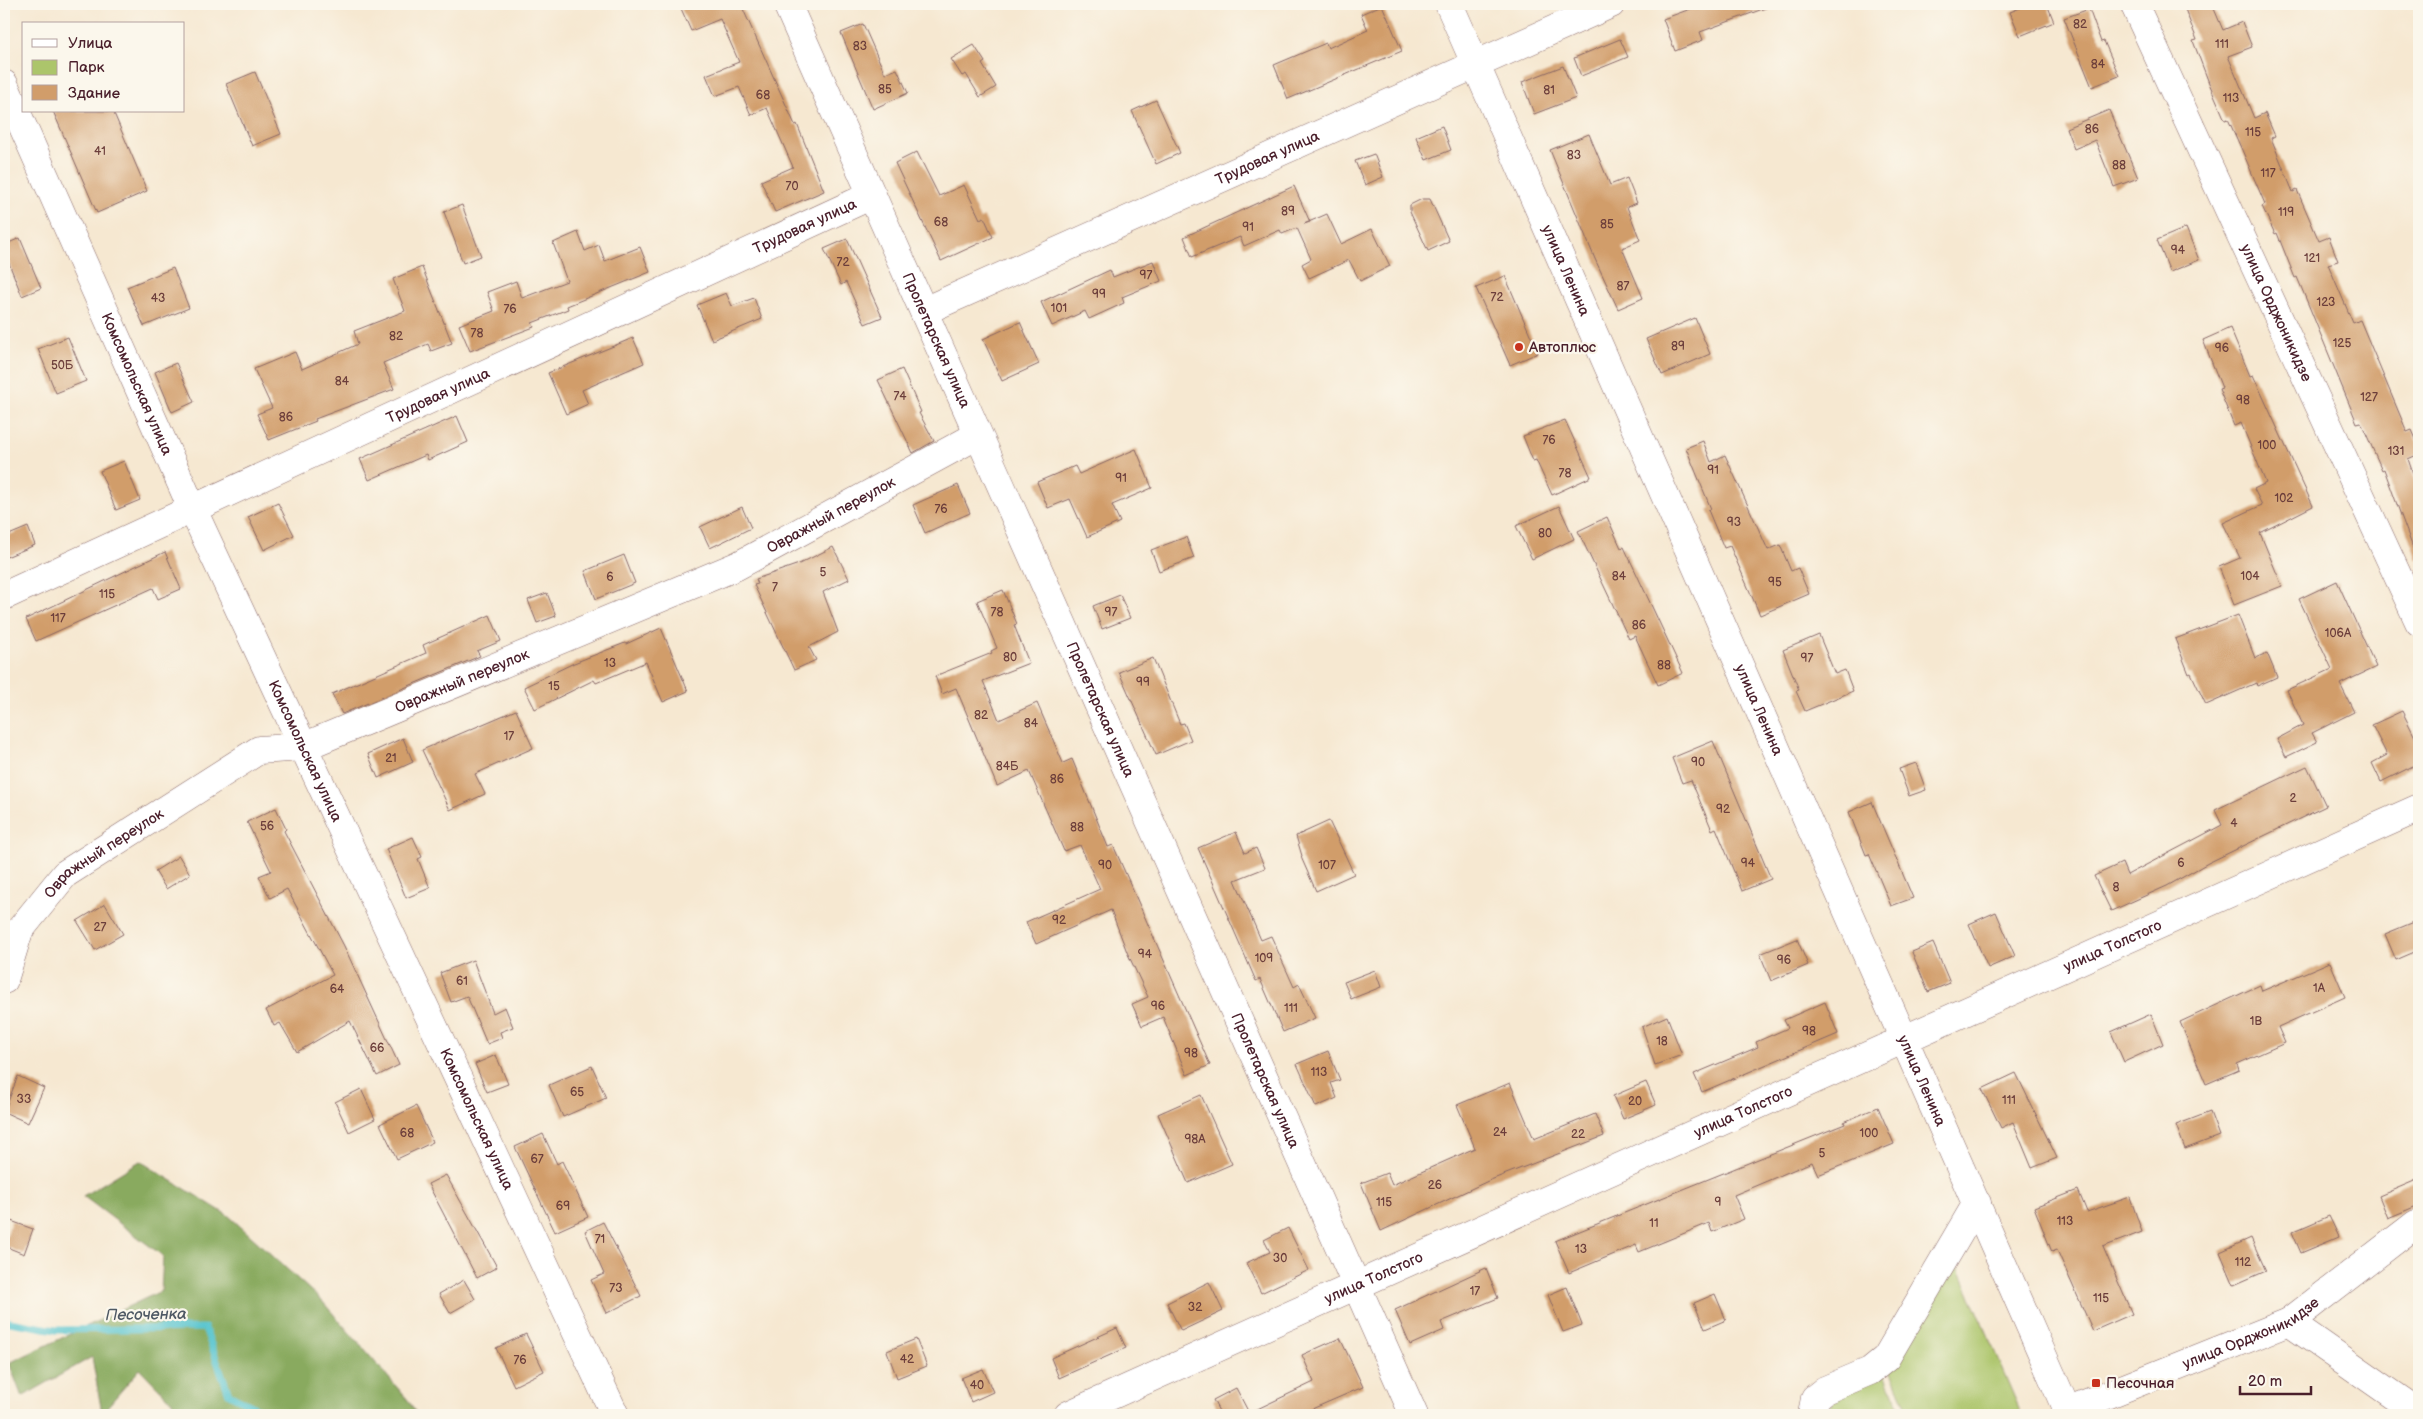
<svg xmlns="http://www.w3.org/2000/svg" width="2423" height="1419" font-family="'Balsamiq Sans',sans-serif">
	<rect width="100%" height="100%" fill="#fbf7ec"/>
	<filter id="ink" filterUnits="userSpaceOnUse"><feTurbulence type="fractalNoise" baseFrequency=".02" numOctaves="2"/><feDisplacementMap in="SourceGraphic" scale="10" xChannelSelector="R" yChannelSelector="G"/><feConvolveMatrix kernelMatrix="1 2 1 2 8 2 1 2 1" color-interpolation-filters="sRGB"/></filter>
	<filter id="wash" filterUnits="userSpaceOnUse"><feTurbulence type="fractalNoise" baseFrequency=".0096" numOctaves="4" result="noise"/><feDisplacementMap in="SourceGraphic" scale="20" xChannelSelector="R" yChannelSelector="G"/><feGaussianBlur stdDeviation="1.12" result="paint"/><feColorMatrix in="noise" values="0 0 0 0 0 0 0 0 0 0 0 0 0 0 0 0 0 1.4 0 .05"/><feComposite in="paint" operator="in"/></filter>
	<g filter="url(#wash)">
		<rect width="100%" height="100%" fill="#f6e8d1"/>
		<g fill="#acc56b" stroke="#7b724b">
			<polygon points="1950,1248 2022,1415 1910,1415 1886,1358"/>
			<polygon points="1884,1372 1903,1415 1826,1415 1825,1413 1837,1395"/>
		</g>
		<polygon fill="#89aa5f" stroke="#6a6445" points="140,1161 229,1216 322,1301 408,1400 417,1415 188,1415 184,1414 140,1369 102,1413 92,1357 22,1397 9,1363 161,1291 163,1256 83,1196"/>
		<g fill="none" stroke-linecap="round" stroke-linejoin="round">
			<polyline stroke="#58c5cf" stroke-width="7" points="4,1321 56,1330 205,1328 229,1394 269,1415"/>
		</g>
		<g id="blocks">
			<g fill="#d19d6a">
				<polygon points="679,4 754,4 743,9 795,125 797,124 824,191 775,212 761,181 793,167 767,108 751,115 739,87 715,96 706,75 739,62 720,19 691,31"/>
				<polygon points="1704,4 1770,4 1771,6 1700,32 1703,40 1675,51 1663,19"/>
				<polygon points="2030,4 2047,4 2054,22 2020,36 2010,12"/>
				<polygon points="2183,4 2212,4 2223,30 2242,22 2252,47 2228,56 2254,118 2265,113 2275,136 2271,138 2293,192 2297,190 2319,241 2329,237 2338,261 2328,264 2353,323 2360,320 2407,432 2412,430 2419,446 2419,454 2408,459 2419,491 2419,559 2417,559 2384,469 2382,470 2361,422 2357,423 2297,277 2295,278 2277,233 2275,234 2262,206 2265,204 2242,150 2228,119 2225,120 2209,83 2193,41 2197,40"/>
				<polygon points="1382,5 1402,51 1288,99 1274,65 1326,43 1328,48 1368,30 1361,14"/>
				<polygon points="2089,9 2101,42 2104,41 2119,76 2092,87 2064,18"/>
				<polygon points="863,24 885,74 897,69 908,93 873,109 841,33"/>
				<polygon points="1620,39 1628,57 1581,76 1574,58"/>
				<polygon points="974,45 985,62 982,64 996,87 980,97 966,74 962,76 951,59"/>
				<polygon points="1563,66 1576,98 1534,114 1522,82"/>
				<polygon points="255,72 281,134 252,146 226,84"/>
				<polygon points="1156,100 1180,153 1156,164 1132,111"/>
				<polygon points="2109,110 2138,178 2114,187 2095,140 2074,149 2066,128"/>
				<polygon points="53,111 113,111 147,191 97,213"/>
				<polygon points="1442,126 1451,150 1426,160 1416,137"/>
				<polygon points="1589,134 1610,185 1627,178 1637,203 1627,207 1640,240 1622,248 1643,298 1618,309 1595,259 1550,150"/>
				<polygon points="917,152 939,196 964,185 980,219 984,217 993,237 941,261 895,163"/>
				<polygon points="1374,154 1383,177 1365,185 1355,161"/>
				<polygon points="1294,186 1310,222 1304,224 1327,214 1341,244 1372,229 1390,266 1360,281 1349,260 1309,278 1302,264 1311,259 1297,228 1282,234 1280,230 1244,246 1240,237 1192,257 1184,237"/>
				<polygon points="1422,199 1430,199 1449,241 1428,251 1410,212 1410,205"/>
				<polygon points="462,205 481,256 463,263 444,212"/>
				<polygon points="2186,228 2199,260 2170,272 2157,240"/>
				<polygon points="578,232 585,251 599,245 605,261 640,247 650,272 567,306 568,309 532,323 534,327 470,351 459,325 494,311 487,292 516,281 522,298 567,281 553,243"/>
				<polygon points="20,238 41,288 22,296 4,251 4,245"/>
				<polygon points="847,239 882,317 865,324 846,282 841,285 824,249"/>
				<polygon points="1153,261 1161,281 1122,297 1124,303 1089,319 1085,311 1052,326 1041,302 1110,270 1113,277"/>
				<polygon points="422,267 452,343 431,351 428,344 383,363 394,389 315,419 316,421 269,440 257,414 272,408 254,369 295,352 302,369 358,344 354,331 405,311 393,279"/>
				<polygon points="173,268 189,308 144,326 127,287"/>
				<polygon points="1505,276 1538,353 1510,365 1476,288"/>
				<polygon points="726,293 732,306 754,298 762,319 712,340 697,305"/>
				<polygon points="1695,318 1710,354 1662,375 1646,339"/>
				<polygon points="1020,322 1039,364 1002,381 983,339"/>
				<polygon points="2230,328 2250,376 2253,375 2313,506 2260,533 2282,586 2234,605 2219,567 2240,558 2223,523 2262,505 2254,489 2266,483 2241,423 2234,426 2219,389 2222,388 2203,340"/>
				<polygon points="68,337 86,381 56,393 38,349"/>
				<polygon points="633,338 644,363 582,390 588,404 566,414 548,373"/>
				<polygon points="176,363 194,402 172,412 155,372"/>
				<polygon points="902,369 921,412 919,413 934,441 913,453 878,380"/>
				<polygon points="457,416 468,442 428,460 426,455 369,480 360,459"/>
				<polygon points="1565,420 1591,477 1552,495 1536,460 1533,461 1523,436"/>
				<polygon points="1703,441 1711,462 1725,455 1768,550 1780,545 1791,571 1798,568 1809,594 1760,615 1730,546 1724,548 1708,510 1711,509 1686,448"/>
				<polygon points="1136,449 1152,488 1112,505 1120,522 1087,537 1070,499 1048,508 1037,482 1075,466 1079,474"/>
				<polygon points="124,461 140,500 116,510 100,471"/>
				<polygon points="958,485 970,513 925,533 913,505"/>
				<polygon points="278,503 294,535 264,550 248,517"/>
				<polygon points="1559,506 1574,539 1532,559 1516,526"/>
				<polygon points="742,507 751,528 710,548 700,527"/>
				<polygon points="1607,517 1621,548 1624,547 1683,673 1658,685 1635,636 1629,639 1578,531"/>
				<polygon points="28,527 35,545 4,558 4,537"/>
				<polygon points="1186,537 1194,558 1159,571 1151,550"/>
				<polygon points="833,547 849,579 823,592 838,632 809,647 816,660 794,670 754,585 758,584 756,579 799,564"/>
				<polygon points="165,552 181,589 158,599 153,588 36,641 26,619"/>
				<polygon points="624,555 635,583 596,599 585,571"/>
				<polygon points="2337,581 2376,667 2340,684 2354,712 2312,733 2317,742 2286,757 2277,739 2303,725 2287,690 2332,669 2299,599"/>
				<polygon points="1003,590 1017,624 1014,625 1029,663 983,681 999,720 1037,703 1063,763 1072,759 1108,847 1113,845 1210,1065 1187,1075 1163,1017 1142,1026 1132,1004 1148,997 1127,952 1111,910 1036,944 1026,922 1100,889 1080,845 1064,851 1029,771 997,786 956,688 942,694 935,676 992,653 991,651 997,648 977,601"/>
				<polygon points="547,593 556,616 537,623 528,600"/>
				<polygon points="1120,595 1130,618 1102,629 1093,606"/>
				<polygon points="490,615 501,641 477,651 480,656 342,714 332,694 426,653 423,645"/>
				<polygon points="2238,615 2255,658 2267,653 2277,677 2257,686 2256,683 2206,705 2191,673 2189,674 2175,639"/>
				<polygon points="661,628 688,691 663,702 646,662 596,683 594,680 535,709 524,687 574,663 625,643 626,644"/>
				<polygon points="1819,635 1835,674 1845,670 1853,691 1805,711 1796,691 1799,690 1783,650"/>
				<polygon points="1153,658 1180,724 1184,723 1191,740 1156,755 1119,672"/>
				<polygon points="516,710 533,748 475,774 485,794 450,810 422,750"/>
				<polygon points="2402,711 2419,745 2419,763 2381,782 2372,763 2387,755 2372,725"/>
				<polygon points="403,738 413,762 378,778 368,754"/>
				<polygon points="1713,741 1771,879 1742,891 1716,828 1712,830 1691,780 1682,783 1672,758"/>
				<polygon points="1916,763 1926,790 1909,796 1899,769"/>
				<polygon points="2307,766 2326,806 2208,863 2167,886 2111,911 2094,876 2122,863 2127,875 2222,825 2215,810"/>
				<polygon points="1872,802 1913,898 1891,906 1869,854 1866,855 1849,812"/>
				<polygon points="276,808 286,829 284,831 344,946 399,1065 377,1076 350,1021 297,1052 280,1023 274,1026 266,1010 333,975 287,889 270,898 259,876 271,871 247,822"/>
				<polygon points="1329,821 1354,874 1316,891 1301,857 1302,856 1296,836"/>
				<polygon points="1236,832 1245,853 1256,848 1265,868 1235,880 1261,940 1271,936 1294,987 1299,984 1315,1018 1283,1032 1260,979 1256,981 1198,848"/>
				<polygon points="413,837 422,857 418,859 430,888 406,898 386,849"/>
				<polygon points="179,856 190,874 166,889 155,871"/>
				<polygon points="105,904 123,934 95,950 77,921"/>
				<polygon points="1996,912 2015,956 1988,968 1969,924"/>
				<polygon points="2419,920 2419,950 2396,960 2385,934"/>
				<polygon points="1797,939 1808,965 1771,981 1760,954"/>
				<polygon points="1933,943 1950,983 1928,992 1912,952"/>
				<polygon points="473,960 493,1013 505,1007 513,1027 500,1032 502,1038 487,1044 467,996 451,1002 440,973"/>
				<polygon points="2330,962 2345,997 2278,1027 2285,1043 2237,1064 2239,1070 2206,1084 2180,1022 2260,985 2262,991"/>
				<polygon points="1375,970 1381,987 1351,999 1344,982"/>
				<polygon points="1825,1002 1838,1034 1702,1092 1694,1074 1758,1047 1756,1042 1788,1028 1784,1020"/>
				<polygon points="2151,1014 2163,1044 2124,1062 2111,1032"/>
				<polygon points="1667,1016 1682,1055 1655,1065 1642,1027"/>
				<polygon points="1328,1051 1340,1080 1331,1083 1337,1098 1316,1107 1297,1064"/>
				<polygon points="496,1055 508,1084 487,1092 475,1064"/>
				<polygon points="592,1066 606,1098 563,1117 549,1085"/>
				<polygon points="2016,1073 2057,1158 2032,1168 2013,1122 2001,1128 1982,1089"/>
				<polygon points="18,1076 44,1088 28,1123 4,1112"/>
				<polygon points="1646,1082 1656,1105 1623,1119 1613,1096"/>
				<polygon points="1510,1083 1534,1139 1595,1114 1604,1136 1488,1181 1381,1231 1361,1183 1387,1173 1392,1185 1475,1148 1457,1105"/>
				<polygon points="361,1089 375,1119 349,1132 335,1102"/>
				<polygon points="1201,1095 1232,1164 1188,1183 1158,1114"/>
				<polygon points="416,1106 433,1142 397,1159 380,1124"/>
				<polygon points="1878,1107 1894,1144 1818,1175 1812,1162 1734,1195 1744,1219 1712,1232 1709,1223 1639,1252 1636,1245 1569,1273 1555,1241 1845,1124 1844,1122"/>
				<polygon points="2210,1112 2219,1136 2185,1149 2176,1125"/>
				<polygon points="543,1134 557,1164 562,1161 588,1217 555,1232 515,1147"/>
				<polygon points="446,1175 497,1267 477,1278 428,1184"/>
				<polygon points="2419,1179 2419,1205 2388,1218 2379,1196"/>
				<polygon points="2078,1190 2087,1212 2130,1197 2142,1232 2103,1247 2132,1314 2093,1331 2057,1250 2052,1252 2034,1207"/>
				<polygon points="2329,1216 2339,1237 2301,1253 2292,1232"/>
				<polygon points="11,1221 33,1229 24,1254 4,1246"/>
				<polygon points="603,1222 641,1296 607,1313 591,1280 604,1274 585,1231"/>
				<polygon points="1288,1228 1309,1270 1261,1293 1246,1263 1270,1252 1264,1240"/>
				<polygon points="2251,1238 2266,1271 2234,1285 2220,1252"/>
				<polygon points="1486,1268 1498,1298 1441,1322 1444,1330 1410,1345 1395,1310"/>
				<polygon points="464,1280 475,1299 450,1313 439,1294"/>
				<polygon points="1209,1282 1223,1311 1181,1331 1167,1303"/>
				<polygon points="1567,1287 1582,1325 1563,1332 1548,1295"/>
				<polygon points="1715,1294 1726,1320 1705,1329 1694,1303"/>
				<polygon points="1117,1328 1126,1348 1059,1378 1051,1358"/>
				<polygon points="526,1334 544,1371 514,1386 496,1348"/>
				<polygon points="1340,1338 1363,1387 1298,1415 1221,1415 1213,1400 1236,1388 1249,1413 1314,1382 1302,1355"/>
				<polygon points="916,1339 927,1366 897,1378 887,1351"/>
				<polygon points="983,1369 993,1392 971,1402 961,1378"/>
			</g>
		</g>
	</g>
	<g filter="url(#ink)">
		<use href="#blocks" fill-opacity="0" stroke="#866565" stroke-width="1"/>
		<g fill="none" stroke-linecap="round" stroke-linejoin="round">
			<defs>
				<g id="minor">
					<path id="s1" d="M787,4l627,1411"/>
					<path id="s2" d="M1449,4l620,1411"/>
					<path id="s3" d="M2134,4l285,618"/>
					<path id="s4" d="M4,84l188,424 423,907"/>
					<path id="s5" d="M924,311l687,-307"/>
					<path id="s6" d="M4,596l868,-401"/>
					<path id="s7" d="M4,980l15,-49 46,-57 194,-124 44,-3 434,-181 241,-131"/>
					<polyline points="2289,1322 2419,1413"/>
					<path id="s8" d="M2067,1411l222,-89 127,-98"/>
					<path id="s9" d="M1068,1415l1351,-607"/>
					<polyline points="1812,1415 1815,1398 1825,1390 1870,1371 1886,1358 1977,1203"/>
				</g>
			</defs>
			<use href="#minor" stroke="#866565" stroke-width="29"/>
			<use href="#minor" stroke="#fff" stroke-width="28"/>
		</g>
	</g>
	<g fill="#c8321e" stroke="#fbf7ec" stroke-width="2">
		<circle cx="1519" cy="347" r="5"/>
		<rect x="2091" y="1378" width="10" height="10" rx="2.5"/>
	</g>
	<g text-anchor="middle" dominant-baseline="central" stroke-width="4.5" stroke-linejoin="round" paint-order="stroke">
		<g font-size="12" fill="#6c3e3b">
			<text x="2080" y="24">82</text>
			<text x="2222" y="44">111</text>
			<text x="860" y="46">83</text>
			<text x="2098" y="64">84</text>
			<text x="885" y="89">85</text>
			<text x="1549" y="90">81</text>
			<text x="763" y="95">68</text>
			<text x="2231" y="98">113</text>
			<text x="2092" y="129">86</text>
			<text x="2253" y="132">115</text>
			<text x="100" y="151">41</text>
			<text x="1574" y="155">83</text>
			<text x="2119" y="165">88</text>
			<text x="2268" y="173">117</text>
			<text x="792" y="186">70</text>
			<text x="1288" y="211">89</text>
			<text x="2286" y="212">119</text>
			<text x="941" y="222">68</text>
			<text x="1607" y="224">85</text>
			<text x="1248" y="227">91</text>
			<text x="2178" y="250">94</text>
			<text x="2312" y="258">121</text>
			<text x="843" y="262">72</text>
			<text x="1146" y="275">97</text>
			<text x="1623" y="286">87</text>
			<text x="1099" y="294">99</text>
			<text x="1497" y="297">72</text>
			<text x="158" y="298">43</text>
			<text x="2326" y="302">123</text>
			<text x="1059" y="308">101</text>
			<text x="510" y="309">76</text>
			<text x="477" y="333">78</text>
			<text x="396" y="336">82</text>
			<text x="2342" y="343">125</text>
			<text x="1678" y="346">89</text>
			<text x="2222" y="348">96</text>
			<text x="62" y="365">50Б</text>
			<text x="342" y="381">84</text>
			<text x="900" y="396">74</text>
			<text x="2369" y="397">127</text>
			<text x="2243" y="400">98</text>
			<text x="286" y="417">86</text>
			<text x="1549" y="440">76</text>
			<text x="2267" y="445">100</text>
			<text x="2396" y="451">131</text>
			<text x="1713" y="470">91</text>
			<text x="1565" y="473">78</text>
			<text x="1121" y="478">91</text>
			<text x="2284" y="498">102</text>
			<text x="941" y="509">76</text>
			<text x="1734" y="522">93</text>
			<text x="1545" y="533">80</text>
			<text x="823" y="572">5</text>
			<text x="1619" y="576">84</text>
			<text x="2250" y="576">104</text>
			<text x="610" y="577">6</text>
			<text x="1775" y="582">95</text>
			<text x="775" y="587">7</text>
			<text x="107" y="594">115</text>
			<text x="997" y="612">78</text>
			<text x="1111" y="612">97</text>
			<text x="58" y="618">117</text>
			<text x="1639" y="625">86</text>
			<text x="2338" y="633">106А</text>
			<text x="1010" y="657">80</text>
			<text x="1807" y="658">97</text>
			<text x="610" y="663">13</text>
			<text x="1664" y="665">88</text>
			<text x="1143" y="682">99</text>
			<text x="554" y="686">15</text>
			<text x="981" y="715">82</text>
			<text x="1031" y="723">84</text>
			<text x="509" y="736">17</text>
			<text x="391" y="758">21</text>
			<text x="1698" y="762">90</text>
			<text x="1007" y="766">84Б</text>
			<text x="1057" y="779">86</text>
			<text x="2293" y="798">2</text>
			<text x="1723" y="809">92</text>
			<text x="2234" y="823">4</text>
			<text x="267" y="826">56</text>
			<text x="1077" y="827">88</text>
			<text x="1748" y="863">94</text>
			<text x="2181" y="863">6</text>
			<text x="1105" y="865">90</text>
			<text x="1327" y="865">107</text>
			<text x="2116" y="887">8</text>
			<text x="1059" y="920">92</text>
			<text x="100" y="927">27</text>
			<text x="1145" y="954">94</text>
			<text x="1264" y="958">109</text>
			<text x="1784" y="960">96</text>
			<text x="462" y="981">61</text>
			<text x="2319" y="988">1А</text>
			<text x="337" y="989">64</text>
			<text x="1158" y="1006">96</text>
			<text x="1291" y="1008">111</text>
			<text x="2256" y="1021">1В</text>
			<text x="1809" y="1031">98</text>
			<text x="1662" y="1041">18</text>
			<text x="377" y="1048">66</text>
			<text x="1191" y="1053">98</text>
			<text x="1319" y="1072">113</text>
			<text x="577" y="1092">65</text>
			<text x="24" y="1099">33</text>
			<text x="2009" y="1100">111</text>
			<text x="1635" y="1101">20</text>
			<text x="1500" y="1132">24</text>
			<text x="407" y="1133">68</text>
			<text x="1869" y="1133">100</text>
			<text x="1578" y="1134">22</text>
			<text x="1195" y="1139">98А</text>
			<text x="1822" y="1153">5</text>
			<text x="537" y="1159">67</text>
			<text x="1435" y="1185">26</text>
			<text x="1384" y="1202">115</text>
			<text x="1718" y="1202">9</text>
			<text x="563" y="1206">69</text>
			<text x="2065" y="1221">113</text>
			<text x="1654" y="1223">11</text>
			<text x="600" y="1239">71</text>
			<text x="1581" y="1249">13</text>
			<text x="1280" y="1258">30</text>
			<text x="2243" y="1262">112</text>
			<text x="616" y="1288">73</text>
			<text x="1475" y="1291">17</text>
			<text x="2101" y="1298">115</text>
			<text x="1195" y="1307">32</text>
			<text x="907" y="1359">42</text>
			<text x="520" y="1360">76</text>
			<text x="977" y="1385">40</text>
		</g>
		<g font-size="15" fill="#4a1f2b" stroke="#fbf7ec">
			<text stroke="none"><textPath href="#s5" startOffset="376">Трудовая улица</textPath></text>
			<text stroke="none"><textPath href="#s6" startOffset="882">Трудовая улица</textPath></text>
			<text stroke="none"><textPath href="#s2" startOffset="291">улица Ленина</textPath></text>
			<text stroke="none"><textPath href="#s3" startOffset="340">улица Орджоникидзе</textPath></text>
			<text stroke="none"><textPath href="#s1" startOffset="368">Пролетарская улица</textPath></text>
			<text stroke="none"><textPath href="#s4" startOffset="328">Комсомольская улица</textPath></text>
			<text stroke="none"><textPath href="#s6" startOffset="478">Трудовая улица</textPath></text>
			<text stroke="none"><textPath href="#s7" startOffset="976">Овражный переулок</textPath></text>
			<text stroke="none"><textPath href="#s7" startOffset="571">Овражный переулок</textPath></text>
			<text stroke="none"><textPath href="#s2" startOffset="771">улица Ленина</textPath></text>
			<text stroke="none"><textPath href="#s1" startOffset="772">Пролетарская улица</textPath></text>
			<text stroke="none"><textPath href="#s4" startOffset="732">Комсомольская улица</textPath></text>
			<text stroke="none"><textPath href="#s7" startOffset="168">Овражный переулок</textPath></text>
			<text stroke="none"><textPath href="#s9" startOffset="1145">улица Толстого</textPath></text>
			<text stroke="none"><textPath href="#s1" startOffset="1178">Пролетарская улица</textPath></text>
			<text stroke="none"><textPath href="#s2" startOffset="1176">улица Ленина</textPath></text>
			<text stroke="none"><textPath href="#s9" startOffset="740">улица Толстого</textPath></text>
			<text stroke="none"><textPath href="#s4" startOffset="1138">Комсомольская улица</textPath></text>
			<text stroke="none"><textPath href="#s9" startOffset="335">улица Толстого</textPath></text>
			<text stroke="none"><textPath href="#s8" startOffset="200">улица Орджоникидзе</textPath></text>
		</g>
		<g font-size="15" fill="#4a1f2b" stroke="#fbf7ec" text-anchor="start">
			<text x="1529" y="347">Автоплюс</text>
			<text x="2106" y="1383">Песочная</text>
		</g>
		<g font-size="16" font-style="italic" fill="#4f5964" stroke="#fbf7ec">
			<text transform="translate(146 1315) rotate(-1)">Песоченка</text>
		</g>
	</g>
	<rect width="2423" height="1419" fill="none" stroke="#fbf7ec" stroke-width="20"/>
	<rect x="22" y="22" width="162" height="90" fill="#fbf7ec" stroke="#b4a19f"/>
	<rect x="32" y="39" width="25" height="8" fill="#ffffff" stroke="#b4a19f"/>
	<text x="68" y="48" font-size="15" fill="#4a1f2b">Улица</text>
	<rect x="32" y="60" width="25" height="15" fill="#acc56b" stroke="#b4a19f"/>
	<text x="68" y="72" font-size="15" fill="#4a1f2b">Парк</text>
	<rect x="32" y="85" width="25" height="15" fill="#d19d6a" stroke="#b4a19f"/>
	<text x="68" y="98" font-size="15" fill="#4a1f2b">Здание</text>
	<path d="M2240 1386v8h71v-8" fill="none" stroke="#4a1f2b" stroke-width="2.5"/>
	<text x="2248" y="1386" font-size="15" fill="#4a1f2b" stroke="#fbf7ec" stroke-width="4" paint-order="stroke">20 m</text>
</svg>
